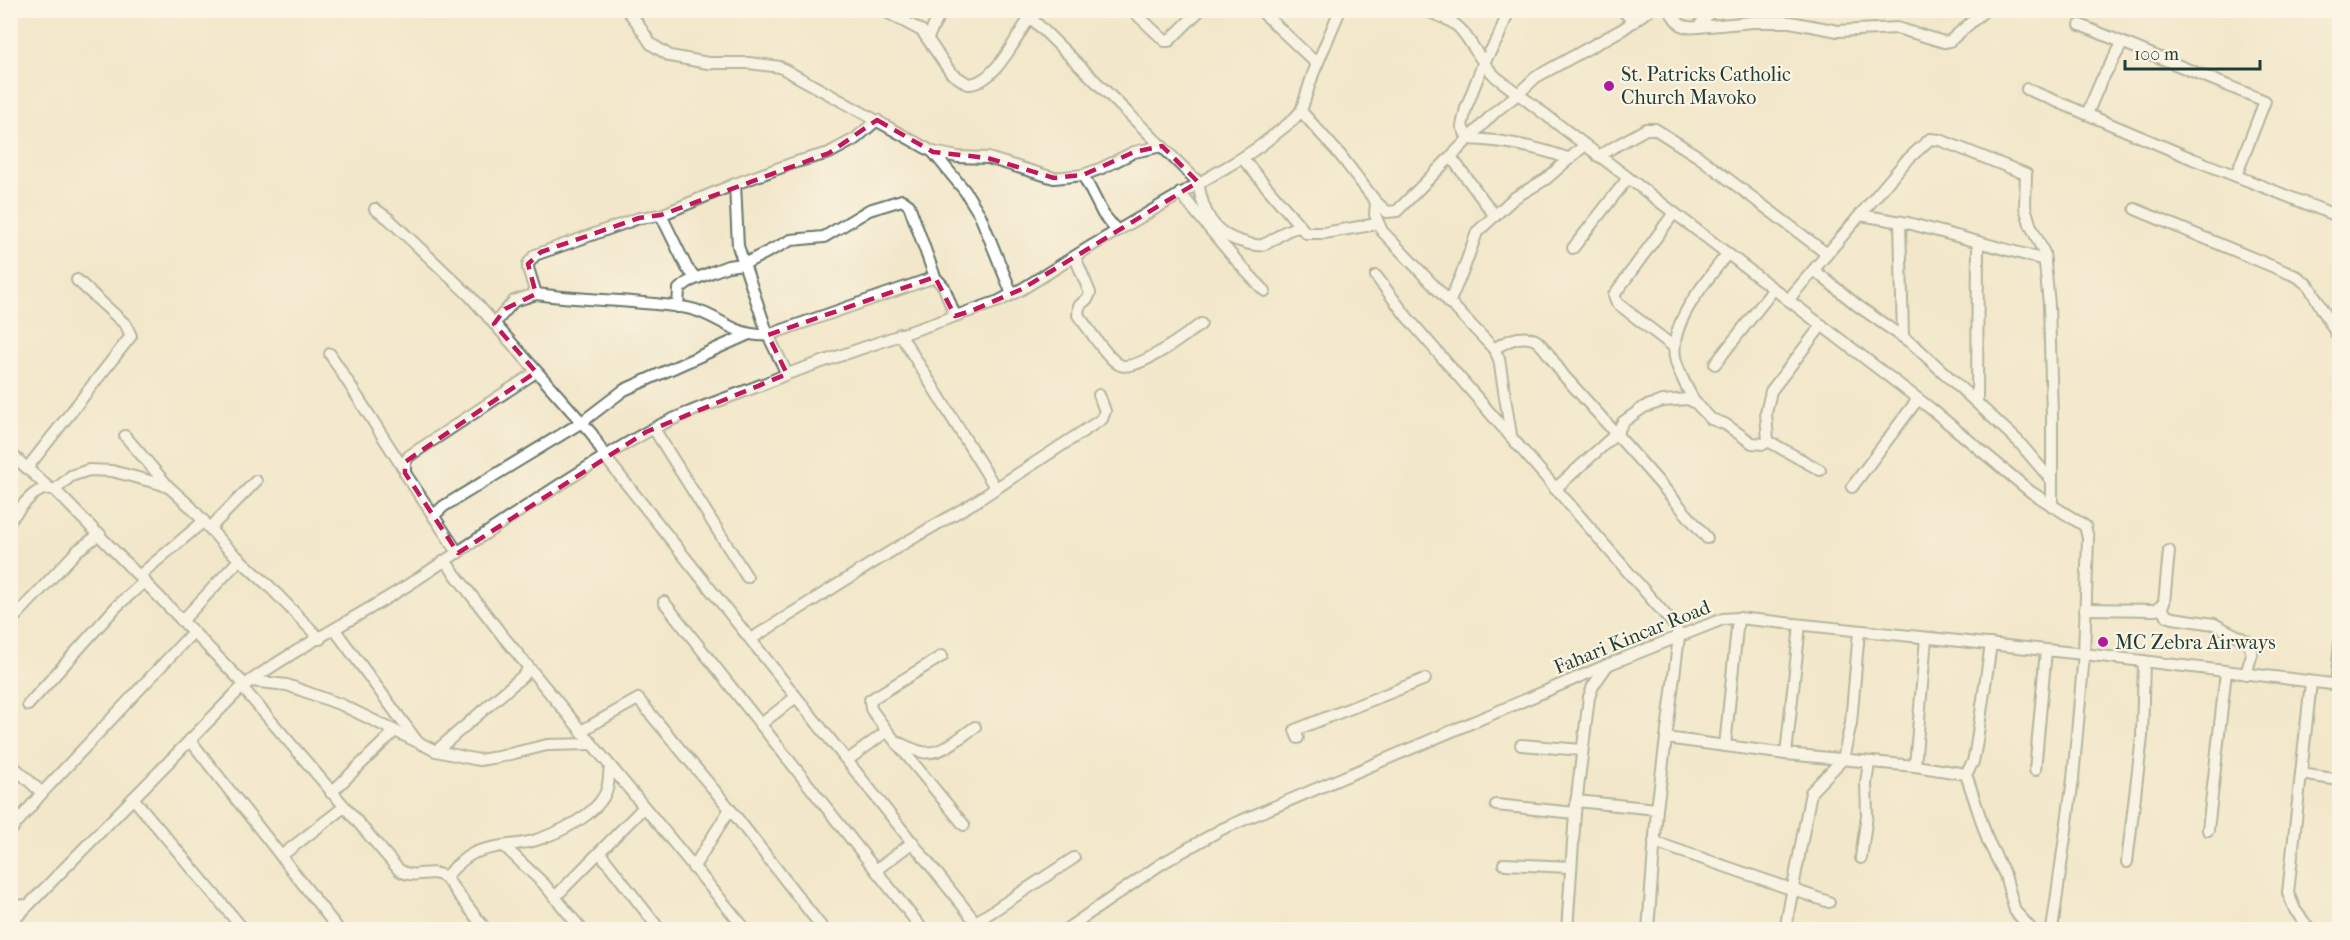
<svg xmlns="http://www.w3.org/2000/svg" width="2350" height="940" font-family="'IM FELL French Canon',serif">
	<rect width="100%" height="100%" fill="#fcf5e5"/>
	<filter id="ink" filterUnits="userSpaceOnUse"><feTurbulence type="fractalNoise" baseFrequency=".0167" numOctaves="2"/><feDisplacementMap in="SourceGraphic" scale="12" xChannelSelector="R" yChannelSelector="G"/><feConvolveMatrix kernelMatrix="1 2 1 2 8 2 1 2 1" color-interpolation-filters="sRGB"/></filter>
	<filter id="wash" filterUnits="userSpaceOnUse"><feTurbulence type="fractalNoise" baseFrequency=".008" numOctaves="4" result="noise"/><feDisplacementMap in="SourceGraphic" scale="24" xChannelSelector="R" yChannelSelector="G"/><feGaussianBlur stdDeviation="1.35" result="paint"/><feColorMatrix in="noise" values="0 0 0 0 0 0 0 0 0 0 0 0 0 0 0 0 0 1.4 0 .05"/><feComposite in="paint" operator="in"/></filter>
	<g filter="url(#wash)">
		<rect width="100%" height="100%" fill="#f2e7cb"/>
	</g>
	<g filter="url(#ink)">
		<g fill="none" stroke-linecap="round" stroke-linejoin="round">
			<defs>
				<g id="minor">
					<polyline points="627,10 636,21 651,44 670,56 708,63 749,63 780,67 933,152 958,157 988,158 1054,178 1083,175 1102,168 1134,152 1162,146"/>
					<path d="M883,10l39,21 29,42 17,11c29,0 51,-54 67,-74"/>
					<path d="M1023,10l175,172c5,30 14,52 45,60 6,2 12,4 19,3 14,-4 20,-16 38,-18"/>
					<polyline points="1132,10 1165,41 1169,41 1200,10"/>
					<polyline points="1260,10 1317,64"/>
					<path d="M1424,10c13,5 29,10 38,21 12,15 19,32 34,46l434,331 101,84 54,34 3,12 -4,116 -11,125 -21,151"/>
					<path d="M1509,10l-11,28 -15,26 -17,44 -4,18 6,13c36,1 69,8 102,20"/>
					<polyline points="1622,10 1634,22"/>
					<path d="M1670,10c7,14 13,19 28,17l14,-17"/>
					<polyline points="2080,25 2265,101 2236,176"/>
					<polyline points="1698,27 1753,22 1790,22 1838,31 1897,28 1944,42 1950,41 1985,10"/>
					<polyline points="928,37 942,10"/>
					<polyline points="2027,89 2193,159 2340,217"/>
					<polyline points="1301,111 1341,156 1376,202 1387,212 1397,211 1496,111 1518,94 1536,77 1623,29 1649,10"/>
					<polyline points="2087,114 2101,81 2122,44"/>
					<polyline points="933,152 965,191 980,215 1012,294"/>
					<polyline points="1598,156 1646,129 1655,129 1699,157 1827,254"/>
					<polyline points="1451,157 1495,216"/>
					<polyline points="1242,158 1306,233 1324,233 1377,224"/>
					<polyline points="1083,175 1103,214 1117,231"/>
					<polyline points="735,184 738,246 768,335 787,374"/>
					<path d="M1180,193c28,33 54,68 85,98"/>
					<polyline points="1376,202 1375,215 1382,231 1494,349 1499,359 1511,435"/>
					<polyline points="375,209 389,219 469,295 592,434 605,457 982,930"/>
					<polyline points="2135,209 2298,277 2309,286 2340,340"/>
					<polyline points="661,215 687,268 696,278"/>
					<polyline points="1860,215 1908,223 2045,260"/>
					<polyline points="1900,222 1903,337"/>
					<polyline points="1573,248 1628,178"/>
					<path d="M1075,257l15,36 -2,5 -9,8 -1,9c10,12 29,44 42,50 17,7 66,-30 81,-41"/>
					<polyline points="1814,270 1858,306 1914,345 2018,441 2052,481"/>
					<polyline points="1376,276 1407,317 1675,626 1679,637 1657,809 1648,930"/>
					<polyline points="536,294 528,268 528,264 535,255 639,218 661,215 735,184 796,162 829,153 855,139 877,120"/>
					<polyline points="1788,300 1905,162 1930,139 1940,140 2026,174 2025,207 2030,224 2044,253 2049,305 2052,417 2052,506"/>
					<polyline points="1449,303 1464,268 1477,232 1514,198 1546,179 1585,145"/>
					<polyline points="678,307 679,289 688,282 712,272 728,266 744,264 791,240 824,237 869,210 902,200 909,205 935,277 944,287 955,316"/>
					<path d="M494,324l20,-23 22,-7c50,7 101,6 151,14 30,5 47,30 81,27l167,-58"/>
					<polyline points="900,334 995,487"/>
					<polyline points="1674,347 1617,303 1614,295 1674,213"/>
					<path d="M1494,349c11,-7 25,-15 39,-10 10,3 24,29 32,38 48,53 96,107 142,161"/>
					<polyline points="330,354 403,468"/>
					<polyline points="1715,364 1773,290"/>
					<path d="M1694,401c-6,-12 -14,-25 -18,-39 -10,-37 30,-80 51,-108"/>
					<polyline points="1977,401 1978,242"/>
					<polyline points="654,429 747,577"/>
					<polyline points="125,436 168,486"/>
					<polyline points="1768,441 1766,413 1771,391 1822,325"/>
					<polyline points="10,453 49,488"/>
					<polyline points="28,467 131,336 126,325 77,280"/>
					<polyline points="1852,487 1918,399"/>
					<polyline points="1555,489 1617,433 1623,422 1644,407 1663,401 1688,399 1697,404 1711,419 1725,424 1752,443 1764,444 1768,441 1820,470"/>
					<polyline points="55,490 71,476 89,470 112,471 161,484 170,488 192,508 224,545 269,586 320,639"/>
					<polyline points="433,516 444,506 582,422 624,390 749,334"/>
					<path d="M10,520c12,-13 26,-37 45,-30l190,195"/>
					<polyline points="210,528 256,481"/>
					<polyline points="458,553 405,473 405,462 409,456 536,372"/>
					<polyline points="445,561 502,635 746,930"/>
					<polyline points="140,575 204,521"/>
					<polyline points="664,602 923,930"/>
					<polyline points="2161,607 2167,616 2173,618 2214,624 2247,641 2252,654 2246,674"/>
					<polyline points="2085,609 2156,610 2164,603 2169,551"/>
					<polyline points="182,621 240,559"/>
					<polyline points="10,622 78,550 100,534"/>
					<polyline points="335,630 416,740"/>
					<polyline points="751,639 898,547 975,502 1102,419 1105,411 1099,395"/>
					<polyline points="1991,644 1976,747 1973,762 1966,774 1988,841 2005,875 2015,911 2032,930"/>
					<polyline points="251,681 287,685 342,705 436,751 464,757 479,760 498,757 547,745 592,744"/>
					<polyline points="2336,684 2340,641"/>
					<path d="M242,687l157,183c17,11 29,-3 46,7l41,53"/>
					<polyline points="28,705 117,606 145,581"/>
					<polyline points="761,724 796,697"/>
					<polyline points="581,731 638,699 730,809 824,930"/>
					<polyline points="887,731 871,709 870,700 942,656"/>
					<polyline points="1298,738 1295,730 1425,679"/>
					<polyline points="1666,738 1786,754 1915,766 1966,774"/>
					<polyline points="190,740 339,930"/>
					<path d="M899,743c7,3 15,7 23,9 19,4 38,-15 53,-25"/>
					<polyline points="1521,745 1582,750"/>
					<polyline points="1725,746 1738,618"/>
					<polyline points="436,751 524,675 529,668"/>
					<polyline points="1786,754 1800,625"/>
					<polyline points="848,760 887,731 964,825"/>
					<polyline points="10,763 42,793"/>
					<polyline points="1915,766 1926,638"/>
					<polyline points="2035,770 2046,650"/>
					<polyline points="2301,774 2333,779"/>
					<polyline points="331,793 395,731"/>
					<polyline points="133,798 244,930"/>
					<polyline points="1576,801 1657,809"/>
					<polyline points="1496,805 1575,813"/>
					<polyline points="2208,830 2226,672"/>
					<polyline points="10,831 42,793 193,632"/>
					<polyline points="1654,842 1829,902"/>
					<polyline points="504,846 544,884 582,930"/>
					<polyline points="600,853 660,930"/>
					<polyline points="281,856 344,807"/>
					<polyline points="1861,858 1867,815 1866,783 1869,763"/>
					<polyline points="2127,862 2142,737 2144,661"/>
					<polyline points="1504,864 1570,867"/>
					<polyline points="693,868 730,809"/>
					<polyline points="876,870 913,842"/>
					<path d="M445,877c9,-9 18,-19 29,-24 19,-8 39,-7 59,-12 23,-7 66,-26 74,-52 2,-7 2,-15 3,-23"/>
					<polyline points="556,896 644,807"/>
					<polyline points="10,904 14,906 28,905"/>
					<polyline points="976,922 1074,858"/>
					<path d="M10,924l232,-237c52,-38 111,-67 166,-102 79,-51 155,-106 237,-152 45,-25 96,-38 142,-59l212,-73 23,-12 71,-44 149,-87 18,-12 32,-25 9,-10 12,-37 27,-64"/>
					<polyline points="1065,930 1161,864 1222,829 1607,665 1723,619 1738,618 2084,654 2340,685"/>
					<polyline points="1567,930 1575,813 1589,697 1593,686 1607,666"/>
					<polyline points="1785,930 1811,792 1843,759 1851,723 1859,631"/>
					<polyline points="2310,930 2295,910 2288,893 2311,682"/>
				</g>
			</defs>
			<use href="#minor" stroke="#697869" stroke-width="14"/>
			<use href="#minor" stroke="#fff" stroke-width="10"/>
		</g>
	</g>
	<path d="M0 0H2350V940H0ZM877,120l56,32 55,6 66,20 29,-3 51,-23 28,-6 36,36 -176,107 -51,22 -16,5 -20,-39 -167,58 19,39 -141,58 -188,121 -53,-80v-11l131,-90 -42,-48 11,-15 31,-15 -8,-30 13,-12 98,-34 22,-3 168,-62z" fill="#f2e7cb" fill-opacity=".55" fill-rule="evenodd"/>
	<path fill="none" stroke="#c2185b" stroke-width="4.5" stroke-dasharray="12 8" stroke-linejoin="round" d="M877,120l56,32 55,6 66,20 29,-3 51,-23 28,-6 36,36 -176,107 -51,22 -16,5 -20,-39 -167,58 19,39 -141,58 -188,121 -53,-80v-11l131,-90 -42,-48 11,-15 31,-15 -8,-30 13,-12 98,-34 22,-3 168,-62z"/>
	<g fill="#b5179e" stroke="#fcf5e5" stroke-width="2">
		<circle cx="1609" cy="86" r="6"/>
		<circle cx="2103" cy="642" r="6"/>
	</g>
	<g text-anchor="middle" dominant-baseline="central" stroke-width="4.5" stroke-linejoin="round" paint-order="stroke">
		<g font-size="20" fill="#1f3d34" stroke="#fcf5e5" text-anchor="start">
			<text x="1621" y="74">St. Patricks Catholic<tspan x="1621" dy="23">Church Mavoko</tspan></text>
			<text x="2115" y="642">MC Zebra Airways</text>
		</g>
		<g font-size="20" fill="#1f3d34" stroke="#fcf5e5">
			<text transform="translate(1632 637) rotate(-22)">Fahari Kincar Road</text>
		</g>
	</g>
	<rect width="2350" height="940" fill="none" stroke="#fcf5e5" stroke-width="36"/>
	<path d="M2125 60v9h135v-9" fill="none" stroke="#1f3d34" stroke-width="3"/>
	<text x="2134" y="60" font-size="18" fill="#1f3d34" stroke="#fcf5e5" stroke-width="4.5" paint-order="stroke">100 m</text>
</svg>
